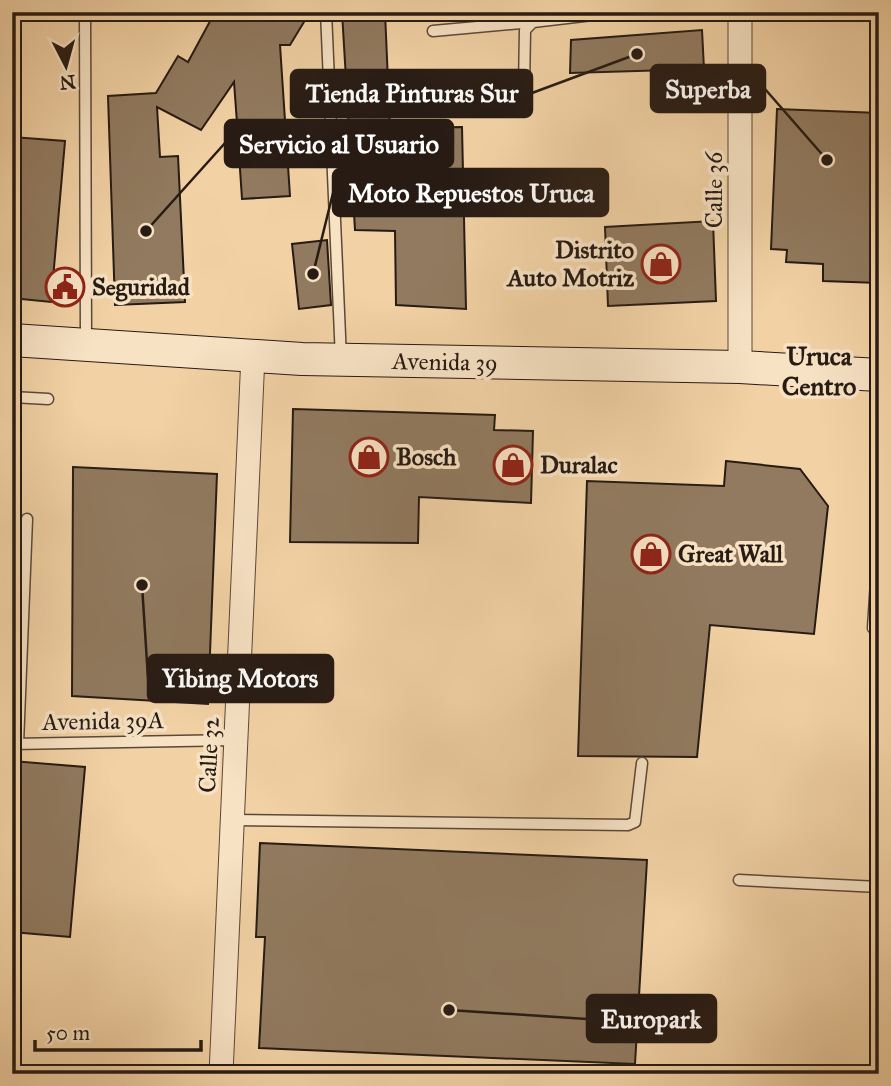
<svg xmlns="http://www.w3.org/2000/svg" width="891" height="1086" font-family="'IM FELL Great Primer',serif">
	<rect width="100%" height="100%" fill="#f2d2a5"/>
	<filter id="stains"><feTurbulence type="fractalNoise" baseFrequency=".00286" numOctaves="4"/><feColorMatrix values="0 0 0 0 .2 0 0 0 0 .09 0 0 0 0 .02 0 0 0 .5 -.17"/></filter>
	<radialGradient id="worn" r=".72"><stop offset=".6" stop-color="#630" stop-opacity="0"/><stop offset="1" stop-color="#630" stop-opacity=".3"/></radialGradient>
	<g fill="#917a5f" stroke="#271b14" stroke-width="2">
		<polygon points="215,12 310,12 290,45 280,45 290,196 242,199 239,154 245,153 239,150 234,82 201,130 157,107 160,157 178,156 185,302 115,305 108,96 156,93 178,56 188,62"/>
		<polygon points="342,12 385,12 390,128 462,127 466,309 396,305 395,231 355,230"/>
		<polygon points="702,30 704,69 570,73 571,40"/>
		<polygon points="777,109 879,113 879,283 823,281 823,264 786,262 787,250 771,249"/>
		<polygon points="12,137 65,141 51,302 12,298"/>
		<polygon points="713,221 716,301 608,306 605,227"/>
		<polygon points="327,240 331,305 299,309 292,244"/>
		<polygon points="293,409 495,415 494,430 533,431 531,503 419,497 418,543 290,542"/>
		<polygon points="726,461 800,469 828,506 814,634 710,625 697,757 578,756 587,481 724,486"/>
		<polygon points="73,467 217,474 208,704 72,696"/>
		<polygon points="12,761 85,767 70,937 12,932"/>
		<polygon points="260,843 647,860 635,1064 259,1048 265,937 256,937"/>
	</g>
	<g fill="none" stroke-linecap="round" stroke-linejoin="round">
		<defs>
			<g id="lane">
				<polyline points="85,12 86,342"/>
				<polyline points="326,12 341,359"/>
				<polyline points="433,31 533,22"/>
				<polyline points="444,97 507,98 524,88 525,30 533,22 618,12"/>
				<polyline points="12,397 48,399"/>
				<polyline points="879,535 873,628 879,629"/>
				<polyline points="12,744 236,740"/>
				<polyline points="18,744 27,519"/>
				<polyline points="232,820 628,825 635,822 642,763"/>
				<polyline points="739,880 879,887"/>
			</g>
			<g id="street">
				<polyline points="740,12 740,367"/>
				<polyline points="221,1074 253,355"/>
			</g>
			<polyline id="secondary" points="12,340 302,359 740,367 879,375"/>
		</defs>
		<use href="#lane" stroke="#5a4938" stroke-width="13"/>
		<use href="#street" stroke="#5a4938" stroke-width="25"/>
		<use href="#secondary" stroke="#271b14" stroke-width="34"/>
		<use href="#lane" stroke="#f7e2c4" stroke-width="10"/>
		<use href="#street" stroke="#f7e2c4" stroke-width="23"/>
		<use href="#secondary" stroke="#f7e2c4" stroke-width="32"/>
	</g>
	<defs>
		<symbol id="shop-ring" viewBox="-11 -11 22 22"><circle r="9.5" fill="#f7e2c4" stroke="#8f2418" stroke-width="1.5"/><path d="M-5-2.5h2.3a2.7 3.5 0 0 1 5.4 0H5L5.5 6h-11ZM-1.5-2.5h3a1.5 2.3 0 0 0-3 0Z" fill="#8f2418"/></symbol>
		<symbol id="civic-ring" viewBox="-11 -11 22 22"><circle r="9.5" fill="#f7e2c4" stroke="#8f2418" stroke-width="1.5"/><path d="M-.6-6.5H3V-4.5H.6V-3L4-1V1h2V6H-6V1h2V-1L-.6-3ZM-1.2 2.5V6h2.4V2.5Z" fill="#8f2418"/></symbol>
	</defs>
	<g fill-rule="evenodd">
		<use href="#shop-ring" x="639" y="242" width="44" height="44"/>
		<use href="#civic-ring" x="43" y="265" width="44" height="44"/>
		<use href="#shop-ring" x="347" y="435" width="44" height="44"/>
		<use href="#shop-ring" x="491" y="443" width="44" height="44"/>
		<use href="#shop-ring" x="629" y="532" width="44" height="44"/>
	</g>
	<g text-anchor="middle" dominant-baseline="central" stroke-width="7" stroke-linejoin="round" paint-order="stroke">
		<g font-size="24" fill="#271b14" stroke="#f7e2c4">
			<text transform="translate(714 190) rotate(-90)">Calle 36</text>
			<text transform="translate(445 362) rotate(1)">Avenida 39</text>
			<text transform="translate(103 721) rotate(-1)">Avenida 39A</text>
			<text transform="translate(209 755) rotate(-87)">Calle 32</text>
		</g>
		<g font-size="24" font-weight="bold" fill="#271b14" stroke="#f7e2c4" text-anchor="start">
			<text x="634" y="250" text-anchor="end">Distrito<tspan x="634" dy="28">Auto Motriz</tspan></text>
			<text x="92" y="287">Seguridad</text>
			<text x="396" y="457">Bosch</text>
			<text x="540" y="465">Duralac</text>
			<text x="678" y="554">Great Wall</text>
		</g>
		<g font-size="26" font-weight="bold" fill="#271b14" stroke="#f7e2c4">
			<text x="819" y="356">Uruca<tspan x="819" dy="30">Centro</tspan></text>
		</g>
	</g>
	<path fill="none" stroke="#271b14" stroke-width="2.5" d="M827 160L765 89M637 54L532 93M146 231L225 143M313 274L333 193M142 585L148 678M449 1010L587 1019"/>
	<g fill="#271b14" stroke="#f7e2c4" stroke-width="2.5">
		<circle cx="827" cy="160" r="7"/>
		<circle cx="637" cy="54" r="7"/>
		<circle cx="146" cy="231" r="7"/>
		<circle cx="313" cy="274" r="7"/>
		<circle cx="142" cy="585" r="7"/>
		<circle cx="449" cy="1010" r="7"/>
	</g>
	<g fill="#271b14" stroke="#271b14" stroke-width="2.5">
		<rect x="651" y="65" width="114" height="47" rx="7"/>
		<rect x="291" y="70" width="241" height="47" rx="7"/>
		<rect x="225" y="120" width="228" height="47" rx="7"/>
		<rect x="333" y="169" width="275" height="47" rx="7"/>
		<rect x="148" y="655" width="185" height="47" rx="7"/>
		<rect x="587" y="995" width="129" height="47" rx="7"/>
	</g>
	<g font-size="26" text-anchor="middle" font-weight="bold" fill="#fff">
		<text x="708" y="98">Superba</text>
		<text x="412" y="102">Tienda Pinturas Sur</text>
		<text x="339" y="153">Servicio al Usuario</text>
		<text x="471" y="202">Moto Repuestos Uruca</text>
		<text x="240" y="687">Yibing Motors</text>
		<text x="651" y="1028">Europark</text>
	</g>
	<rect width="891" height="1086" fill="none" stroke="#f2d2a5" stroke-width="42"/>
	<rect x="14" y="14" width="863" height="1058" fill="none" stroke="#271b14" stroke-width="3.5"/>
	<rect x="21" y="21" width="849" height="1044" fill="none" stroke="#271b14" stroke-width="2"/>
	<g transform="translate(66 66) rotate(174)" stroke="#f7e2c4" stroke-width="5" paint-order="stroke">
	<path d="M0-5L12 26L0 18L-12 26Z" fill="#271b14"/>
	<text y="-10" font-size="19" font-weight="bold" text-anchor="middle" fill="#271b14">N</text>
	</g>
	<path d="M35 1040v10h166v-10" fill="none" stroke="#271b14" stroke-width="3.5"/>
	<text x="46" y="1040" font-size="21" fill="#271b14" stroke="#f7e2c4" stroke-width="5" paint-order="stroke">50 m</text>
	<rect width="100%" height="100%" filter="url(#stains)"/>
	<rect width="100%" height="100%" fill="url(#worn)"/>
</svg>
